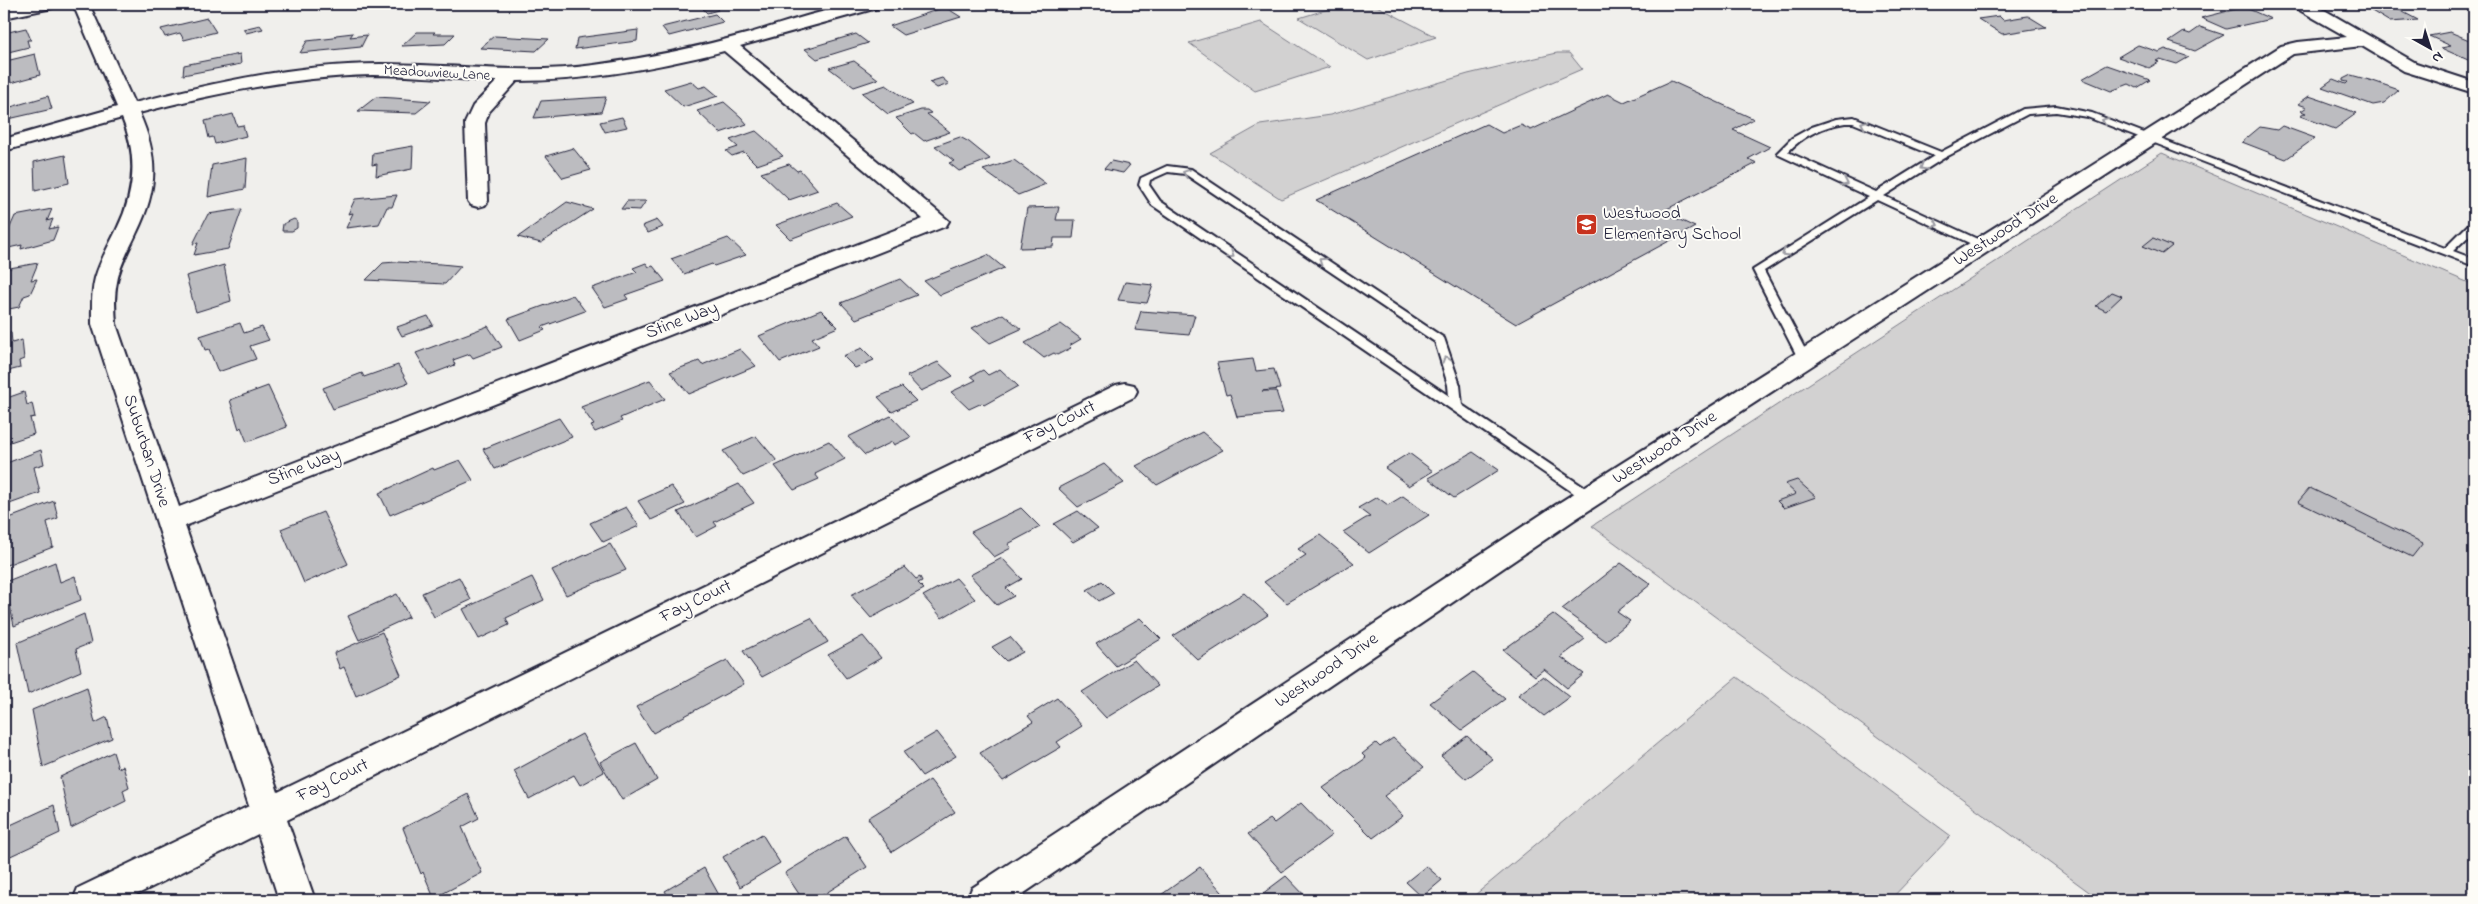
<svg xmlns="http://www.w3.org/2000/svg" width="2478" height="904" font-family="'Indie Flower',sans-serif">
	<rect width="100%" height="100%" fill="#f0efec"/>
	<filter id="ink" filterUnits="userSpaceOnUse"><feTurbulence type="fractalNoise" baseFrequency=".02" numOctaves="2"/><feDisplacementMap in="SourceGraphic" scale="10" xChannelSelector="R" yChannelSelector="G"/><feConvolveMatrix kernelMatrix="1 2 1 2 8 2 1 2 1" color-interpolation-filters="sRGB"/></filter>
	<g filter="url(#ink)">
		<g fill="#d2d1d1" stroke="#7a7a86">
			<polygon points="1344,4 1373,4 1436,37 1368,60 1299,18"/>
			<polygon points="1261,22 1330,67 1255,91 1189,43"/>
			<polygon points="1557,53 1569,53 1582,69 1281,199 1210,153 1260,125 1330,115 1468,74"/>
			<polygon points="2162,153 2474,285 2474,900 2100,900 1592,526"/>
			<polygon points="1737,677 1951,836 1890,900 1469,900"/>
		</g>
		<g fill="#bcbcc0" stroke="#22223b">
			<polygon points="151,4 184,4 149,7"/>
			<polygon points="763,4 791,4 770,10"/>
			<polygon points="981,4 1019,4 1007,8 1002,4 988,9"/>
			<polygon points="2360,4 2388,4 2418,20 2390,22"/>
			<polygon points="714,6 718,10 707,13 703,9"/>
			<polygon points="945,7 961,17 903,35 890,26"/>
			<polygon points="2244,7 2271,19 2226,29 2201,18"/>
			<polygon points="715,14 723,22 669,36 662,27"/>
			<polygon points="1999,16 2003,20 2028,16 2046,27 2002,34 1978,19"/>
			<polygon points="207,18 216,32 184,40 180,33 165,37 161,29"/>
			<polygon points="260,25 263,29 246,33 243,29"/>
			<polygon points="2200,27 2224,35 2195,51 2169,42 2184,32 2190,34"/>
			<polygon points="26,28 31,40 27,40 29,47 4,53 4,33"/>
			<polygon points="638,30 637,41 575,49 577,38"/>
			<polygon points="417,32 435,32 433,34 455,34 445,44 402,46"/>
			<polygon points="2450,32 2474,42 2474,59 2468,60 2441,48 2451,46 2429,36"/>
			<polygon points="353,33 350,37 367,35 361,47 300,53 307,41 334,38 336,35"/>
			<polygon points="856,34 868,43 817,59 805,49"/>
			<polygon points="494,36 549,39 536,51 480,48"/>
			<polygon points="2138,45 2159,52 2165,49 2189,57 2177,64 2160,59 2156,61 2159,62 2149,68 2118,57"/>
			<polygon points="35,54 40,75 11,83 8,73 4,74 4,68 7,67 6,61"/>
			<polygon points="240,54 241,64 183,75 184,65"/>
			<polygon points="854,61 878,79 854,87 829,68"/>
			<polygon points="2107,65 2133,74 2150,80 2137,88 2129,84 2111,91 2082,79"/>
			<polygon points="2351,75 2373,81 2399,90 2384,103 2373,105 2322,87 2333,79 2346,84 2348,82 2343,81 2343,79"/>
			<polygon points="942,78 949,84 937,88 929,82"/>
			<polygon points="691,81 699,88 706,86 718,96 683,107 664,89"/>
			<polygon points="1671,81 1754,119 1733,130 1770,147 1748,159 1757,163 1667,209 1676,212 1671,216 1695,227 1516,324 1316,200 1486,124 1502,133 1521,125 1531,130 1608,94 1624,102"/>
			<polygon points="886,85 899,94 913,104 888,114 862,93"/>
			<polygon points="48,96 52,109 4,120 4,109"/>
			<polygon points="2309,96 2321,100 2357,113 2335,129 2300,116 2306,113 2301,111 2307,107 2298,104"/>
			<polygon points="376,97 394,98 431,101 416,113 358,111"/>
			<polygon points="606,97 601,112 534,118 541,101"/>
			<polygon points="724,102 741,117 747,124 720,133 697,111"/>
			<polygon points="921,110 927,110 931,113 927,114 950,132 924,141 914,133 912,134 896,118"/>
			<polygon points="233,114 237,126 243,125 246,136 215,144 213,137 209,138 205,121"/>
			<polygon points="622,117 627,127 605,132 600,122"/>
			<polygon points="2282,126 2315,138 2286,159 2242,142 2260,127 2277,130"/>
			<polygon points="756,131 764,138 783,156 757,165 744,152 732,156 726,151 738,147 730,140"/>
			<polygon points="960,137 969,142 990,159 959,171 949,163 954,161 935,146"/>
			<polygon points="413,146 412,169 376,176 377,164 372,165 373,153"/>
			<polygon points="573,148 591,170 563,178 546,156"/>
			<polygon points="65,155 69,183 35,191 34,162"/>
			<polygon points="247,158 245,189 208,197 212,165"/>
			<polygon points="1014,160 1046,184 1018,195 983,170"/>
			<polygon points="1111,161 1130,165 1123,173 1104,169"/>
			<polygon points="789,164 797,171 800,170 818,190 789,200 761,173"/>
			<polygon points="397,195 392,207 387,207 379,224 346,228 353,213 348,214 355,199"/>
			<polygon points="627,201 646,201 640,210 621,209"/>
			<polygon points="567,202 593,209 541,243 518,237"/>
			<polygon points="837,203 852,216 790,239 776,225"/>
			<polygon points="1059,207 1056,220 1075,220 1073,238 1054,238 1053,247 1020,248 1027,208"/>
			<polygon points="52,209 47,221 53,219 49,229 58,227 53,240 21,249 22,245 4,249 4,241 15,216"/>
			<polygon points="242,209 228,249 194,255 198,243 193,244 208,214"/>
			<polygon points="294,219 297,221 297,228 292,231 282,231 283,224"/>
			<polygon points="657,220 663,227 648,233 642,226"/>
			<polygon points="728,238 746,255 714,266 712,264 684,274 671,259"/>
			<polygon points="2153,238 2172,246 2162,254 2143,246"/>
			<polygon points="988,255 1004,268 940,295 924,281"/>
			<polygon points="396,262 441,264 461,266 445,284 366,280 383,263"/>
			<polygon points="38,263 31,280 37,279 30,294 24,296 19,307 4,310 4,269"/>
			<polygon points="646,263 649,267 653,266 665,281 625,295 628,299 605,307 592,288 637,272 633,268"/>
			<polygon points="224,265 231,301 196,312 186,276"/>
			<polygon points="900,279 917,295 856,319 841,303"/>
			<polygon points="1125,282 1153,285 1147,303 1118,300"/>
			<polygon points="2112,292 2122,296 2106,311 2096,306"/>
			<polygon points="573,295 585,311 542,327 545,330 520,340 508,319"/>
			<polygon points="821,310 838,327 812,338 819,346 780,362 759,336"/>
			<polygon points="1141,311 1195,315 1189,335 1135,330"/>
			<polygon points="1003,314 1021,329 990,343 972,328"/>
			<polygon points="428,316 433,325 402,336 397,327"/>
			<polygon points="240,323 244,333 262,327 269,340 250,346 256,359 218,372 209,349 205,350 200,336"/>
			<polygon points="1061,324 1081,339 1069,346 1071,348 1057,355 1054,353 1044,358 1025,343"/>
			<polygon points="488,326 502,347 473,358 470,354 453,360 455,365 429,375 416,353"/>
			<polygon points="11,332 12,343 22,340 24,359 19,361 20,368 4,372 4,334"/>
			<polygon points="862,348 874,360 855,368 843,356"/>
			<polygon points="740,349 756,366 689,394 670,372 699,361 702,365"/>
			<polygon points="1253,359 1256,371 1274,369 1280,389 1262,391 1276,391 1283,413 1237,417 1230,394 1226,395 1217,363"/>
			<polygon points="938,362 953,376 921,391 907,376"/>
			<polygon points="398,365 408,383 333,409 323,388 362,373 364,377"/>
			<polygon points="1000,369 1018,386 984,405 982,403 969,409 951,392 976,380 971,376 983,370 988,375"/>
			<polygon points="650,380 665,399 620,418 622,421 595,432 591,426 594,425 581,407"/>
			<polygon points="268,386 287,427 247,442 241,427 239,429 230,400"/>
			<polygon points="902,387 916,401 892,412 878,397"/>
			<polygon points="24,392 27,405 32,403 35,417 30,418 34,434 4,444 4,399"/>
			<polygon points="891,416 911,437 894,445 892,442 865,455 848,437"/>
			<polygon points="559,418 572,437 495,469 483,449"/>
			<polygon points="1202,432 1223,450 1157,485 1136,466"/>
			<polygon points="756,436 777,461 743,476 723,451"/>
			<polygon points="829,441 845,459 815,474 819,479 794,490 775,466"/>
			<polygon points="41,450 44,464 34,467 40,493 4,506 4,464"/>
			<polygon points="1473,452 1499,470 1454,498 1428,478"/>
			<polygon points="1409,453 1433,471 1409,486 1385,468"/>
			<polygon points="460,460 473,480 390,515 379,493 433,468 434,470"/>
			<polygon points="1104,464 1124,483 1078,507 1058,488"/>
			<polygon points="1797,480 1816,497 1784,508 1777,501 1796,494 1785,484"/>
			<polygon points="739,484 754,503 714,522 717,526 696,537 678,512"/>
			<polygon points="671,486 685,504 651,520 638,501"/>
			<polygon points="2310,488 2423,543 2412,557 2298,502"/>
			<polygon points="1403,496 1429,515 1369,553 1343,532 1366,518 1370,517 1358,508 1377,497 1388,505"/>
			<polygon points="54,501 58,518 47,522 53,547 4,566 4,520"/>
			<polygon points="626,507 639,526 603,542 590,523"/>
			<polygon points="1021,508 1040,527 1008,544 1011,548 994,557 971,532"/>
			<polygon points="1078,511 1098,528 1073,542 1054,524"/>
			<polygon points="323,512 348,564 304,583 281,529"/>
			<polygon points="1320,535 1354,563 1287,603 1264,582 1306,555 1298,549"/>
			<polygon points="610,544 626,570 566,595 552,570"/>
			<polygon points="1002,558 1022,579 1006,588 1014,596 997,605 970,575"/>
			<polygon points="55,562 60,582 75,576 81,600 14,626 5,582"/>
			<polygon points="1621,563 1651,584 1617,612 1630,621 1606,641 1562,609"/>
			<polygon points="905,567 916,579 920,577 922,581 918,583 924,589 871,618 851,595"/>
			<polygon points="459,577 471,600 434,617 422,593"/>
			<polygon points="532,577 544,600 506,618 509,625 479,639 463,609"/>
			<polygon points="956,578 975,599 942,618 923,596"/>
			<polygon points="1102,581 1114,593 1099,601 1087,590"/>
			<polygon points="1244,593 1268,615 1198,660 1173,636"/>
			<polygon points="397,594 409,617 359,640 348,616"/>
			<polygon points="84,614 91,643 76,649 81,671 28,694 17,643"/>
			<polygon points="1553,614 1585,639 1561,657 1584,674 1567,688 1544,669 1535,676 1503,650"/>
			<polygon points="811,618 828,642 762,677 743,651"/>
			<polygon points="1140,618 1161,639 1116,666 1096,644"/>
			<polygon points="382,632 401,675 356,696 344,667 340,669 334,653"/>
			<polygon points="863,636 881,658 846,678 828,655"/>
			<polygon points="1010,637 1023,652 1006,661 992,647"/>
			<polygon points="727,660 744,684 653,733 636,707"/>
			<polygon points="1134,660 1158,686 1106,718 1082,692"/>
			<polygon points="1473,672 1505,699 1462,730 1430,703"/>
			<polygon points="1543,676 1570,697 1544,716 1518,695"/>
			<polygon points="87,687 95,723 107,717 112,738 43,767 32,710"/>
			<polygon points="1057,698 1082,726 1057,742 1061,747 1003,781 980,753 1033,722 1028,716"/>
			<polygon points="937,732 956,756 922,776 903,752"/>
			<polygon points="582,734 604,772 580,785 574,775 529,799 514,771"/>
			<polygon points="1467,736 1493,759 1466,779 1441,756"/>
			<polygon points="1393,738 1424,767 1384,796 1403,816 1373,838 1323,788 1366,758 1362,754 1376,743 1380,747"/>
			<polygon points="636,743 657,780 622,800 600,762"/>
			<polygon points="113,752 118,768 123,766 129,787 123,790 126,801 71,828 60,777"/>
			<polygon points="930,780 955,812 892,852 868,818"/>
			<polygon points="468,794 479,818 462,827 482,873 434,898 423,872 421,874 403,828"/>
			<polygon points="1301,803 1332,835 1282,872 1248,834 1270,819 1274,823"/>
			<polygon points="54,805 60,833 4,859 4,828"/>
			<polygon points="762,834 780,863 740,887 723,857"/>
			<polygon points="846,836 867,867 815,900 803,900 785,873"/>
			<polygon points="1426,866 1442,880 1422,897 1406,882"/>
			<polygon points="1200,867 1229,900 1154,900"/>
			<polygon points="704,868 719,895 710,900 670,900 665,891"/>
			<polygon points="1286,876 1309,900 1254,900"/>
		</g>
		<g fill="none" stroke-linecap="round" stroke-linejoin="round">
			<defs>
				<g id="service">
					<path d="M2056,106l36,7 353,135 25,-25 4,-1v9l-21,20 21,8v7l-387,-149 -31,-5 -28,2 -84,44 -60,38 102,47v4h-8l-101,-47 -113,71 46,88 -6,4 -4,-1 -47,-92 116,-73 -90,-42 -2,-2 15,-15 20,-11 24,-8 18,-2 87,35 82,-43zM1845,123h8l81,33 -58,36 -88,-40c14,-16 36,-26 57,-29z"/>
					<path d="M1167,166l24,3 253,169 16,47 2,20 132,89 1,3 -1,3h-10l-432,-295 -13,-20 2,-7zM1168,172l17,2 250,168 13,43 1,11 -289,-195 -11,-16 1,-5z"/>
				</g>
				<g id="minor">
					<polygon points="24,4 54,4 52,8 4,18 4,8"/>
					<path d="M73,4h16l45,99c81,-21 164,-39 247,-39 72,0 142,11 213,1 53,-7 105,-18 156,-32 42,-12 85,-29 129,-29l-2,4 -137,38 209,175 -3,5 -761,300 93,266 838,-407 9,-2 9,2 3,6 -3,6 -847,423 28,80h-36l-21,-66 -132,66h-53l5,-12 171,-82 -157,-482c0,-15 -1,-31 3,-46 5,-17 14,-33 22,-49 18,-37 21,-73 5,-111l-118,33v-12l113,-32zM724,51l199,168 -744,288 -63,-183c-1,-14 -2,-28 1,-42 3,-18 13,-34 20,-50 21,-43 22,-75 2,-119 76,-20 154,-36 233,-38 42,0 83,5 125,6l-24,25 -8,17 3,78 3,4 7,2 7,-2 3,-4 -3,-78 4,-11 28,-31c70,0 140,-13 207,-30z"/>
					<polygon points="2294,4 2314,4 2416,63 2474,82 2474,93 2404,71 2362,46 2293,54 1574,520 1014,900 967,900 972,888 1554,506 2281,46 2298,42 2347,37 2296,8"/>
				</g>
			</defs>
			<use href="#service" stroke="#22223b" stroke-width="4"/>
			<use href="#minor" stroke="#22223b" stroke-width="4"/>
			<use href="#service" fill="#fdfcf7" fill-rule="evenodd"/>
			<use href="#minor" fill="#fdfcf7" fill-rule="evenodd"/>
		</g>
		<defs><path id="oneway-chevron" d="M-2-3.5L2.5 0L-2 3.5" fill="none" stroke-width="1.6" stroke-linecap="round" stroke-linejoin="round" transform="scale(1.25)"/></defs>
		<g stroke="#9a9aa2">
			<use href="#oneway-chevron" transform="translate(2105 121) rotate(-159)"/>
			<use href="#oneway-chevron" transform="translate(1864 124) rotate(-158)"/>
			<use href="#oneway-chevron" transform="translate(1923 167) rotate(149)"/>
			<use href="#oneway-chevron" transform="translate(1186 173) rotate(-159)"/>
			<use href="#oneway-chevron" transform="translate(1845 183) rotate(25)"/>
			<use href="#oneway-chevron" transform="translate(1935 224) rotate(24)"/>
			<use href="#oneway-chevron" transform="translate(1785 253) rotate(148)"/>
			<use href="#oneway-chevron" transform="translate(1231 255) rotate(34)"/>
			<use href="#oneway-chevron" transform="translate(1322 261) rotate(-146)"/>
			<use href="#oneway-chevron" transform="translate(1446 359) rotate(-107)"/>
		</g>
	</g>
	<defs>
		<symbol id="school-square" viewBox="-11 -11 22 22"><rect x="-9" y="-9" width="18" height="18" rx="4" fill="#c8321e" stroke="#fdfcf7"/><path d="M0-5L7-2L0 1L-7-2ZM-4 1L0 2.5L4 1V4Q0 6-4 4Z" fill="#fff"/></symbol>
	</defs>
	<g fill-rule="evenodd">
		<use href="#school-square" x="1574" y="212" width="25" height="25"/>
	</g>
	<g text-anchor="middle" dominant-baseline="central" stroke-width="4" stroke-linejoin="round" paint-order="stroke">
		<g font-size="15" fill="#22223b" stroke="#fdfcf7">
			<text transform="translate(437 73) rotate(3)">Meadowview Lane</text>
		</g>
		<g font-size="18" fill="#22223b" stroke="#fdfcf7" text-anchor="start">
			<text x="1603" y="214">Westwood<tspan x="1603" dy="21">Elementary School</tspan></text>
		</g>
		<g font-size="18" fill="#22223b" stroke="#fdfcf7">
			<text transform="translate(2006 230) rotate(-33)">Westwood Drive</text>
			<text transform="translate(682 321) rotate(-21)">Stine Way</text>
			<text transform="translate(1060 423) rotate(-26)">Fay Court</text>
			<text transform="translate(1665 448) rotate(-33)">Westwood Drive</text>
			<text transform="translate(146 451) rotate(72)">Suburban Drive</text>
			<text transform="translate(304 468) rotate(-21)">Stine Way</text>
			<text transform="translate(696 602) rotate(-26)">Fay Court</text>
			<text transform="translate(1327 671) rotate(-34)">Westwood Drive</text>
			<text transform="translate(333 781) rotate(-26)">Fay Court</text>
		</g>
	</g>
	<rect width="2478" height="904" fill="none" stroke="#fdfcf7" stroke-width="20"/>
	<rect x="10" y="10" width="2458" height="884" fill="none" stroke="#22223b" stroke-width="2" filter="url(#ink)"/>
	<g transform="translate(2430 48) rotate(141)" stroke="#fdfcf7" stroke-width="4" paint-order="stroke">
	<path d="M0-4L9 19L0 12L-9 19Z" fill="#22223b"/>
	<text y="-8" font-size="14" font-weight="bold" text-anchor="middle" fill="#22223b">N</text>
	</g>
</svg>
